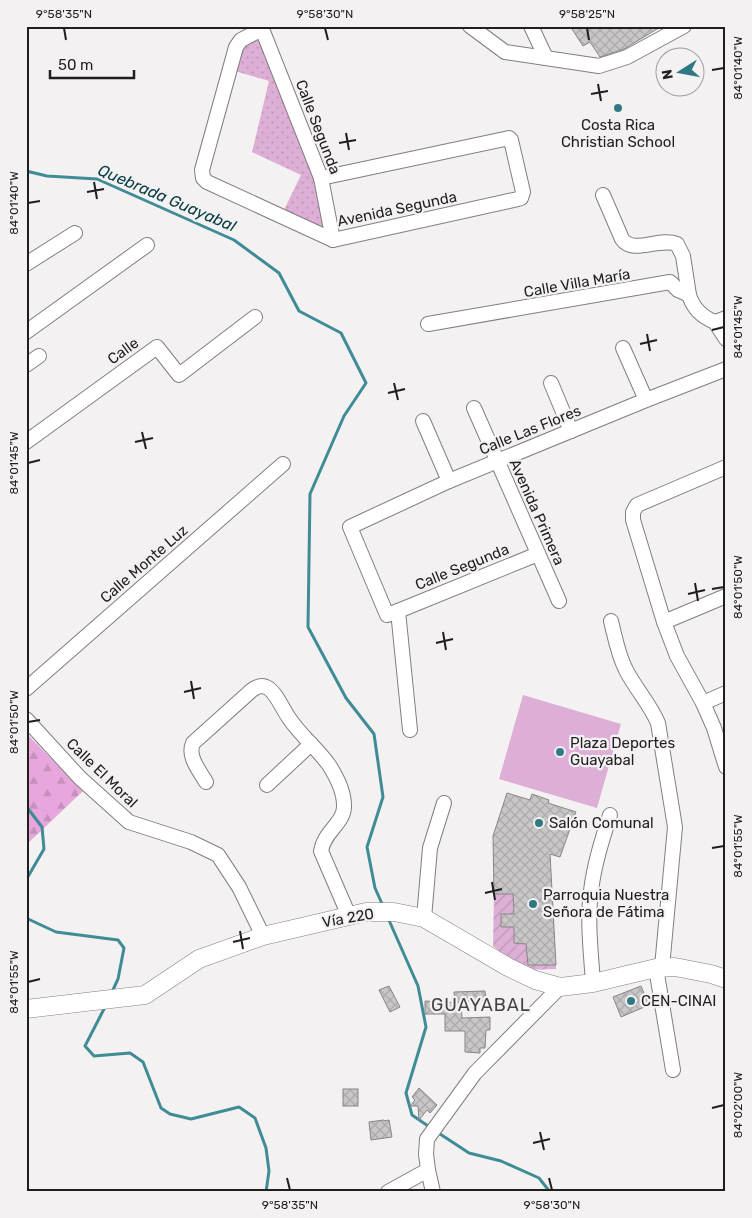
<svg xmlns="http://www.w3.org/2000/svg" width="752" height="1218" font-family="Rubik,sans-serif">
	<defs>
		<pattern id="grass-dots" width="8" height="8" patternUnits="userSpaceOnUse" patternTransform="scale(1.25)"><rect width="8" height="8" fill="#deafd6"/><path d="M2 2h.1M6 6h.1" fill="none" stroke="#be96b7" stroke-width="1.8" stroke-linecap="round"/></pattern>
		<pattern id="forest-firs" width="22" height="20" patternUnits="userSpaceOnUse" patternTransform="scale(1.25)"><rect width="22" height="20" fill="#e7a7dc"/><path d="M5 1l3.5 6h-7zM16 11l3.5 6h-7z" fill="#c68fbc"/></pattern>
		<pattern id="garden-furrows" width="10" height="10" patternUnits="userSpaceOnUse" patternTransform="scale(1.25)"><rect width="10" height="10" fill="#deafd6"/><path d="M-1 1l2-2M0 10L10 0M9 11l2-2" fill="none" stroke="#be96b7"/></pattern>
		<pattern id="building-cross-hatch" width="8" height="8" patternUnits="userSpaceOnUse" patternTransform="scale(1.25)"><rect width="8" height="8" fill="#c9c6c8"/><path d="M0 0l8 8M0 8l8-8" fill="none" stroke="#acaaac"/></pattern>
	</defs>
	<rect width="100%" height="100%" fill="#f4f1f3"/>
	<polygon fill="url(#grass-dots)" points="251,40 257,40 262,44 315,172 327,231 283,212 301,175 252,152 269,81 235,71 241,48"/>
	<polygon fill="url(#forest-firs)" points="26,733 83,791 26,845"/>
	<polygon fill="url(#garden-furrows)" points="494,894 513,894 514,914 501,914 501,927 514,927 514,943 527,944 556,965 556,969 526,970 521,969 493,946"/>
	<polygon fill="#deafd6" points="523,695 621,724 597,808 499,779"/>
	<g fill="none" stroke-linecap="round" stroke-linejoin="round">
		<g stroke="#3f8c96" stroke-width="3">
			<polyline points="26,171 47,176 97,179 234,240 279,273 299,311 341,333 366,383 344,416 310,494 308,627 346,698 374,734 383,797 367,847 375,888 383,906"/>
			<polyline points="26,806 42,827 44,849 26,880"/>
			<polyline points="26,918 56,932 118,940 124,948 118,979 112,992"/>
			<polyline points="388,918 418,986 426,1027 406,1093 412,1115 431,1128"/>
			<polyline points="105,1007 85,1046 94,1056 130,1053 143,1062 161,1108 170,1114 191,1119 239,1107 255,1118 266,1148 269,1171 266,1192"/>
			<polyline points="437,1132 469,1153 501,1161 539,1178 550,1192"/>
		</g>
	</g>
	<g fill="url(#building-cross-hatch)" stroke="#888588">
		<polygon points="570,26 662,26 624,49 600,57 590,42 583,46"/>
		<polygon points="507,793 530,800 532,794 549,800 548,803 576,812 560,857 550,854 556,965 528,965 526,944 514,943 514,927 501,927 501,914 514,914 513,894 494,894 493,836"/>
		<polygon points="389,986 400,1007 390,1012 379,990"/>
		<polygon points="641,986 649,1005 621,1017 613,997"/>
		<polygon points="485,991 486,1000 455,1002 454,992"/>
		<polygon points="425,1001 461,1003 462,1018 490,1017 490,1030 486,1030 485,1048 480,1048 480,1053 465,1052 465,1031 445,1031 445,1014 425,1014"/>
		<polygon points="419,1088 437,1105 430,1113 427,1110 419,1120 418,1106 410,1106 415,1100 412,1097"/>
		<rect x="343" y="1089" width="15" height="17"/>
		<polygon points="384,1120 384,1121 389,1120 392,1137 371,1140 369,1122"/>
	</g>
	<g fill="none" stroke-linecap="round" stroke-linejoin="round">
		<defs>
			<g id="minor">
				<polyline points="261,26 262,29 241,40 236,47 202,170 203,178 207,182 333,240 518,199 521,198 523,192 511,140 509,138 321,178"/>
				<polyline points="470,26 505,52 599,66 627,57 684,26"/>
				<polyline points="531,26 546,58"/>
				<polyline points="262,29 321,178 333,240"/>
				<path d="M603,195l19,44c11,16 37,-2 55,5l6,12 6,39"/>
				<polyline points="26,264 75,233"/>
				<polyline points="726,318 715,322 726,339"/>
				<path d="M428,324l242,-42 8,8 11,5c4,13 13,22 26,27"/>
				<polyline points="26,332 147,245"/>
				<polyline points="623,348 646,400"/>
				<polyline points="26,365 39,356"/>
				<polyline points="551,383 571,431"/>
				<polyline points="474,408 559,601"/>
				<polyline points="423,421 449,481"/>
				<polyline points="26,442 157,347 179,375 255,317"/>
				<polyline points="726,467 637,505 633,512 633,520 664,622 677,656 703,703 714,728 726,767"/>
				<polyline points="398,611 538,554"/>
				<path d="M611,621c4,16 7,34 15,49 9,18 24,34 32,53l17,104 -13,140"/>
				<polyline points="664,622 726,596"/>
				<polyline points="26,689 283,464"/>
				<polyline points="703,703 726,693"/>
				<polyline points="26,719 80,778 129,822 191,842 218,855 239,887 263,936"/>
				<polyline points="410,730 398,611 387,615 350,527 449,481 646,400 726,369"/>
				<path d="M206,782c-7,-12 -19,-26 -13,-39l59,-53c4,-3 9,-5 14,-3 9,3 17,23 23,31 11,17 28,30 40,47 7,11 15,27 15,40 1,18 -20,26 -23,46l28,65"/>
				<polyline points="267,785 311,744"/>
				<polyline points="424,918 430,848 444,803"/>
				<polyline points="656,968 673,1070"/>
				<path d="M593,983c-2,-30 -6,-62 -2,-92 3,-26 11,-51 19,-76"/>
				<polyline points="428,1170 433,1192"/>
				<polyline points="388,1192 428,1170 426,1154 427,1139 475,1073 560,987"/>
			</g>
			<polyline id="major" points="26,1009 145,995 199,959 263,936 366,912 394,912 424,918 508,967 535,980 560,987 593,983 656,968 675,967 711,974 726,979"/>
		</defs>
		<use href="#minor" stroke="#817e80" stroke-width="16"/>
		<use href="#major" stroke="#817e80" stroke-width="19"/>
		<use href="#minor" stroke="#fff" stroke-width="14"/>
		<use href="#major" stroke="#fff" stroke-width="18"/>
	</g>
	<path fill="none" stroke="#201f20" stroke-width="2" d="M64,28l2,12M325,28l3,12M587,28l2,12M712,70l12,-2M598,84l3,17M591,94l17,-3M346,133l3,17M339,143l17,-3M94,182l3,17M87,192l17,-3M28,203l12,-2M712,330l12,-3M647,334l3,17M640,344l17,-4M394,383l4,17M388,393l17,-4M142,432l4,17M135,442l18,-4M28,463l12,-3M695,583l3,18M712,589l12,-2M688,594l17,-4M443,632l3,18M436,643l17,-4M191,681l3,18M184,692l17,-4M28,722l12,-2M712,848l12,-2M492,882l3,18M485,893l17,-4M240,931l3,18M233,942l17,-4M28,982l12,-3M712,1108l12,-3M540,1132l4,18M533,1143l17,-4M287,1178l3,12M549,1178l3,12"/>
	<g fill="#317982" stroke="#f4f1f3" stroke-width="2">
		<circle cx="618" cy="108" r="5"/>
		<circle cx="560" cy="752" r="5"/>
		<circle cx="539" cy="823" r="5"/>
		<circle cx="533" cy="904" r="5"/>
		<circle cx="631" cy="1001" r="5"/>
	</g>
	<g text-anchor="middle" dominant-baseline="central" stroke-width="4.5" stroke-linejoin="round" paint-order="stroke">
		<g font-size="15" fill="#201f20" stroke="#f4f1f3" text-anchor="start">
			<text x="618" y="125" text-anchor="middle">Costa Rica<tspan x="618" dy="17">Christian School</tspan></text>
			<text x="570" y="743">Plaza Deportes<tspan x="570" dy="17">Guayabal</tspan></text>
			<text x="549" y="823">Salón Comunal</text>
			<text x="543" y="895">Parroquia Nuestra<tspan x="543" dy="17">Señora de Fátima</tspan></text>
			<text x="641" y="1001">CEN-CINAI</text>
		</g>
		<g font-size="15" fill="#201f20" stroke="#f4f1f3">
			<text transform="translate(318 127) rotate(69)">Calle Segunda</text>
			<text transform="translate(397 209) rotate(-12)">Avenida Segunda</text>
			<text transform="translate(577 283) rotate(-10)">Calle Villa María</text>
			<text transform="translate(123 351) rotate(-36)">Calle</text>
			<text transform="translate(530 430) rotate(-22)">Calle Las Flores</text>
			<text transform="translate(537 512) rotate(66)">Avenida Primera</text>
			<text transform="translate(144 564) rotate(-41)">Calle Monte Luz</text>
			<text transform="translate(462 567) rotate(-22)">Calle Segunda</text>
			<text transform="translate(102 773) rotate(44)">Calle El Moral</text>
			<text transform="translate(348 918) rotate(-10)">Vía 220</text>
		</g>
		<g font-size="16" font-style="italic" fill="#0c4045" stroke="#f4f1f3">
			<text transform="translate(167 198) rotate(23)">Quebrada Guayabal</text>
		</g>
		<g font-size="18" letter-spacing="1" fill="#454345" stroke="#f4f1f3">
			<text x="481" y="1005">GUAYABAL</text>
		</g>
	</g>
	<rect width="752" height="1218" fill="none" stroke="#f4f1f3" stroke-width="55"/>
	<g transform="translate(680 72) rotate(259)"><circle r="24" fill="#f4f1f3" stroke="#9f9d9f"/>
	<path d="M0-4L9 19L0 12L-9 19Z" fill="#317982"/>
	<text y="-8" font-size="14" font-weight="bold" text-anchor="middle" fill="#201f20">N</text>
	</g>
	<path d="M50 70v8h84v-8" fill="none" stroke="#201f20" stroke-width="2.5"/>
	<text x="58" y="70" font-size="15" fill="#201f20" stroke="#f4f1f3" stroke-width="4" paint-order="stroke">50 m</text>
	<rect x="28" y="28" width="696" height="1162" fill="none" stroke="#201f20" stroke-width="2"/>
	<g font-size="12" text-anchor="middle" fill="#201f20">
		<text x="64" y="18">9°58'35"N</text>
		<text x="325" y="18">9°58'30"N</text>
		<text x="587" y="18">9°58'25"N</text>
		<text transform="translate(738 68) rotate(-90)" y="4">84°01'40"W</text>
		<text transform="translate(14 203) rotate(-90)" y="4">84°01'40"W</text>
		<text transform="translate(738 327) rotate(-90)" y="4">84°01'45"W</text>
		<text transform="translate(14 463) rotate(-90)" y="4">84°01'45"W</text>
		<text transform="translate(738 587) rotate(-90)" y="4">84°01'50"W</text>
		<text transform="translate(14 722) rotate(-90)" y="4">84°01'50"W</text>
		<text transform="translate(738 846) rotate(-90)" y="4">84°01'55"W</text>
		<text transform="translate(14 982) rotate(-90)" y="4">84°01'55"W</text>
		<text transform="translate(738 1105) rotate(-90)" y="4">84°02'00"W</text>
		<text x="290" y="1209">9°58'35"N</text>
		<text x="552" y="1209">9°58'30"N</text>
	</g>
</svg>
